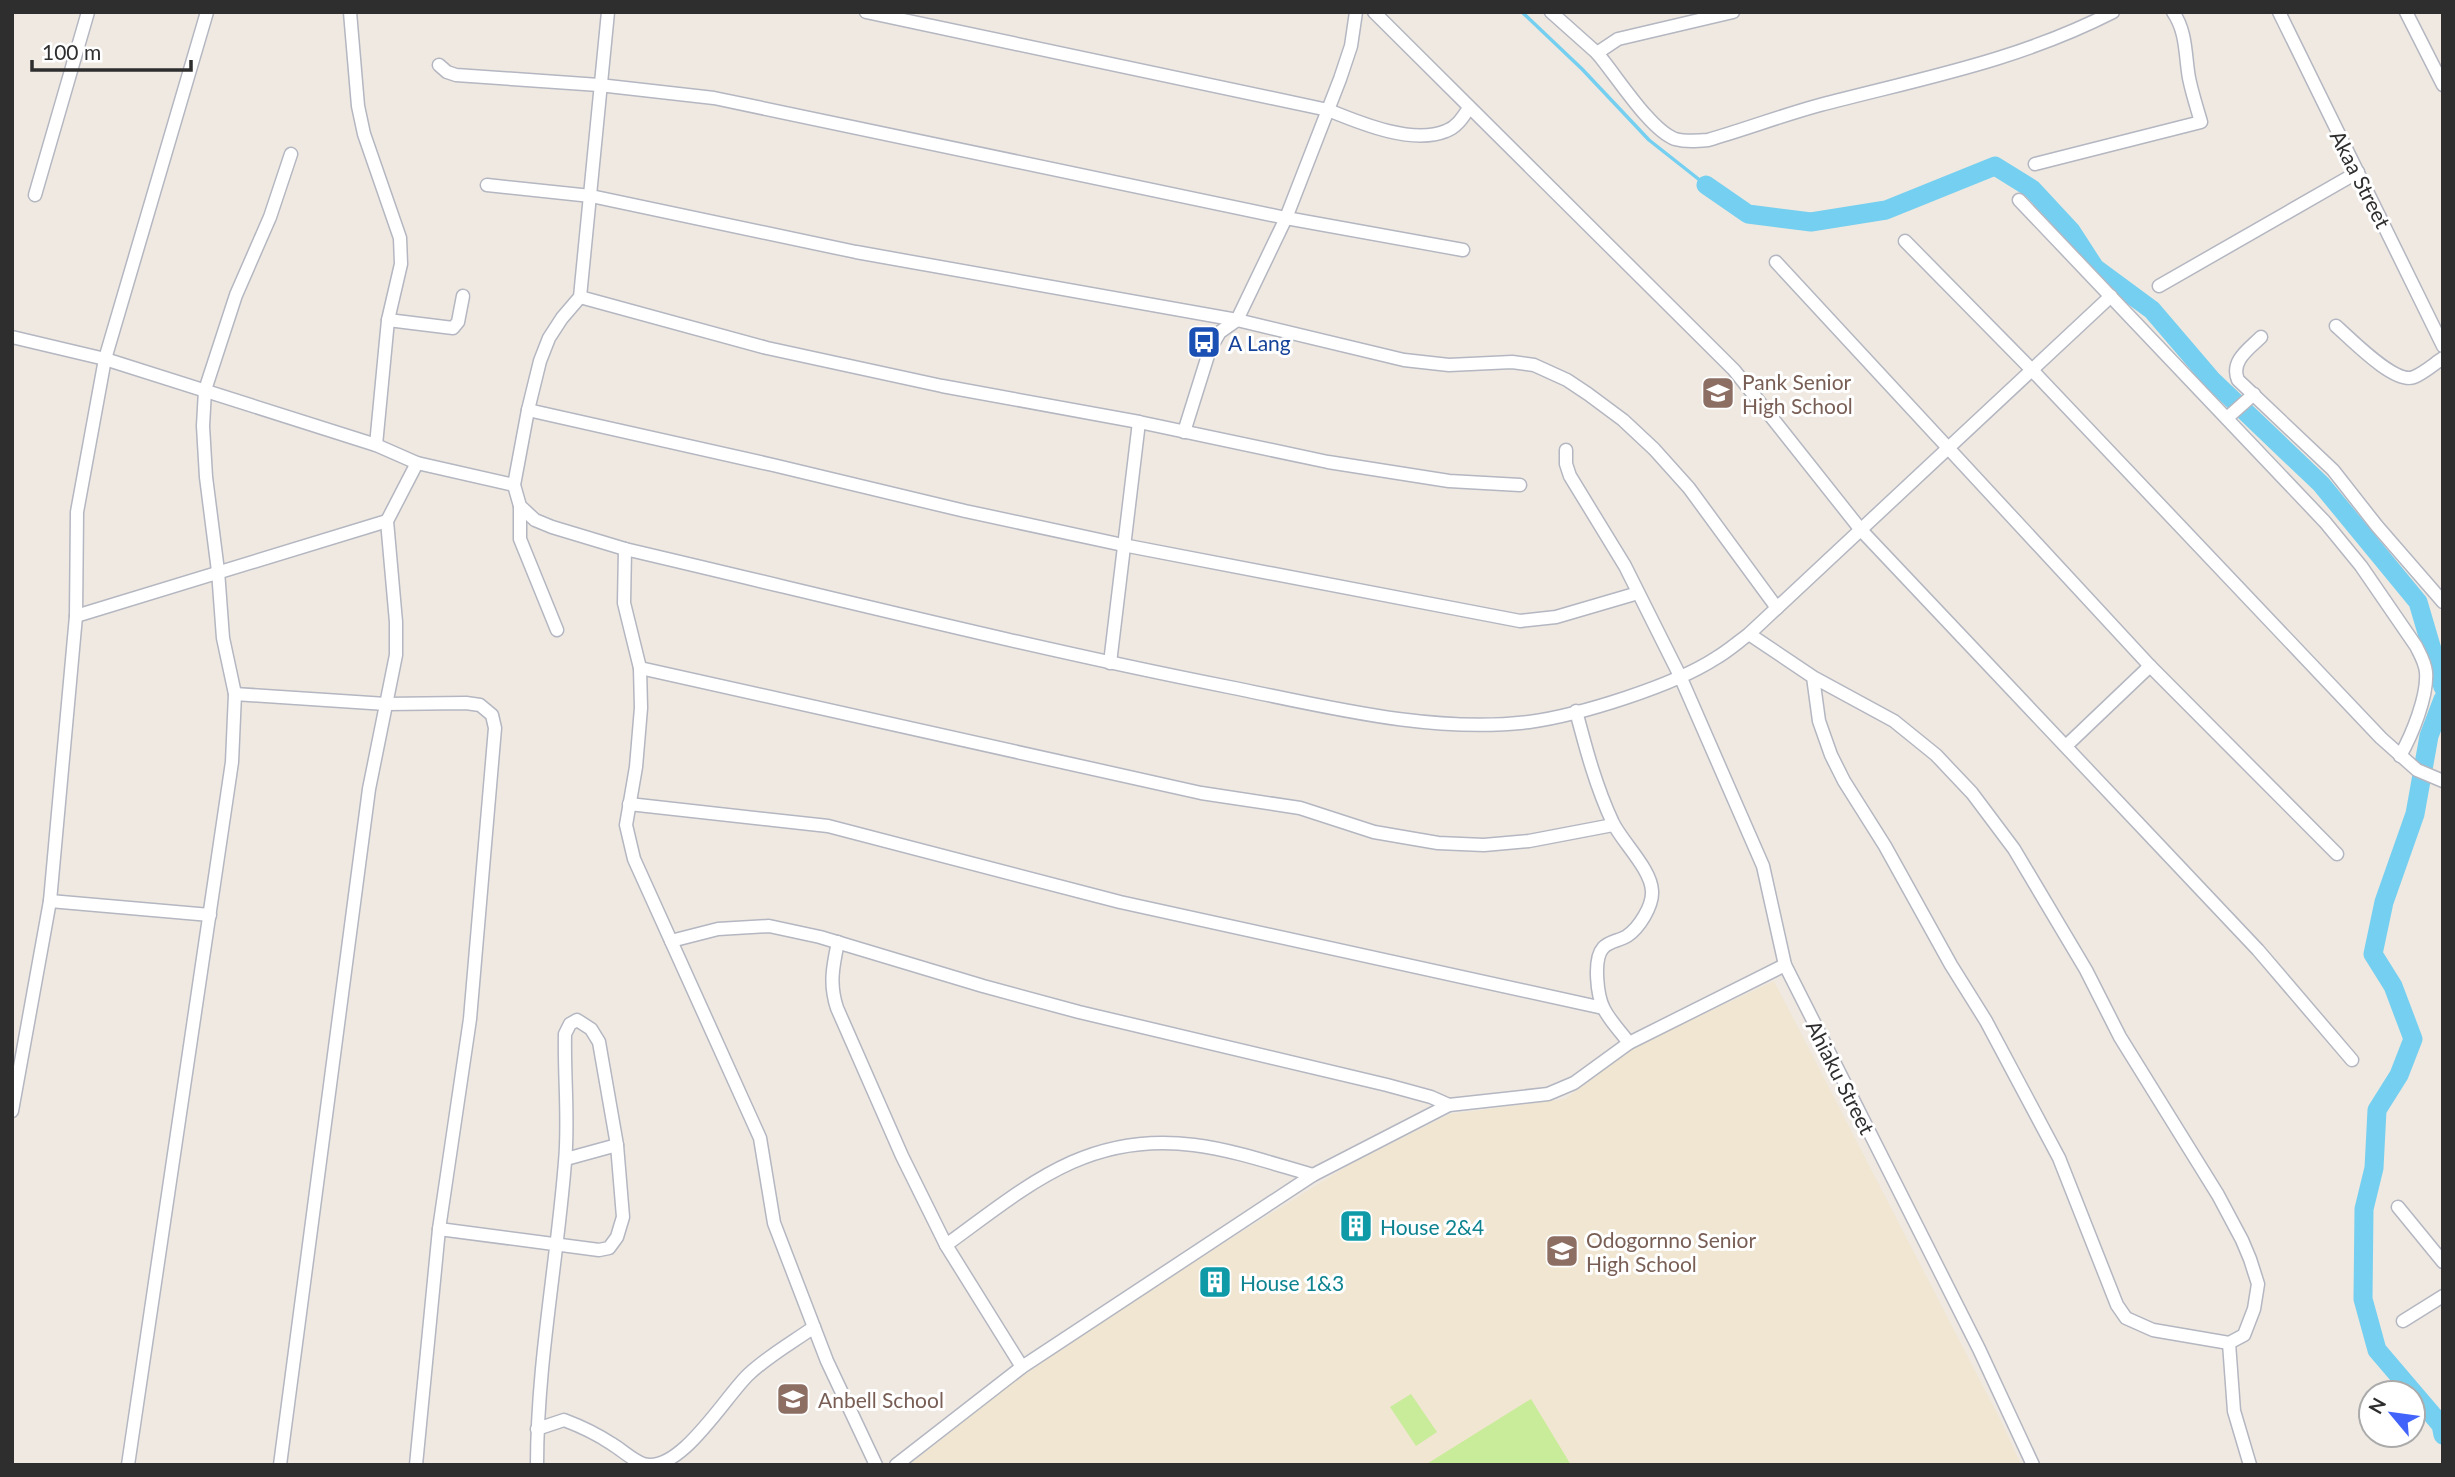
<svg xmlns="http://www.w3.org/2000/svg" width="2455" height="1477" font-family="Lato,sans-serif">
	<rect width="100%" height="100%" fill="#efe9e1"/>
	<polygon fill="#f0e6d1" points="1774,981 2002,1423 2021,1465 909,1465 1011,1384 1136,1298 1352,1163 1450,1114 1565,1099 1638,1045"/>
	<g fill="#c9ec9a">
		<polygon points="1411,1394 1437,1432 1416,1446 1390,1407"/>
		<polygon points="1531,1399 1571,1465 1425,1465"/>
	</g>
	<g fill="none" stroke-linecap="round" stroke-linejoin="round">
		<polyline stroke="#75cff0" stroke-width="3.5" points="1522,12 1582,69 1649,140 1706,185"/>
		<g stroke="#75cff0" stroke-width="19">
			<polyline points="1706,185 1748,214 1811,222 1886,210 1995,166 2032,189 2071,231 2095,268 2152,310 2211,379 2321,484 2418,602 2443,687"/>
			<polyline points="2443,699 2429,736 2415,814 2384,902 2373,954 2393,986 2413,1039 2399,1075 2377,1110 2374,1168 2364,1209 2363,1299 2377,1350 2441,1425 2443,1435"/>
		</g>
		<defs>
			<g id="street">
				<polyline points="350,12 358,106 364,134 400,238 401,264 388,320 376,445"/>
				<path d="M608,12l-28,285 -18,21 -13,20 -9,23 -12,49 -14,75 6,21 15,14 17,7 73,22c201,47 401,98 604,138 95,19 202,47 300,35 51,-7 144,-36 187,-64 12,-7 22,-16 33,-24l362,-338"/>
				<path d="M866,12l462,98c32,13 84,35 118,21 11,-4 17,-14 23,-23"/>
				<polyline points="1374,12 1734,370 1861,530 2258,950 2352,1060"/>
				<polyline points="1551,12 1597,53"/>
				<path d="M1733,12l-115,27 -21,14c19,22 53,77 78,86 11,3 22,2 33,1 38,-11 75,-25 112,-35 103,-27 197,-44 293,-93"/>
				<polyline points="2279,12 2443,346"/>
				<polyline points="2406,12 2443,85"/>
				<polyline points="439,65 447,72 456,75 599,85 714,98 1286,218 1463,250"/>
				<path d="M2035,164l166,-42c-4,-14 -9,-29 -12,-44 -4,-22 -2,-46 -16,-66"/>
				<polyline points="487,185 591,196 856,252 1237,320 1404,360 1449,365 1512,362 1534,365 1567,380 1588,394 1623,420 1654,449 1689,488 1777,608"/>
				<polyline points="35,195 88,12"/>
				<path d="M2019,200l306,322 36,44 55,80c4,8 9,16 10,26 2,24 -14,63 -26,84"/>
				<polyline points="1905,241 2031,369 2381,738 2417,770 2443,781"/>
				<polyline points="1776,262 2150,666 2337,854"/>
				<polyline points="2159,286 2358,172"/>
				<polyline points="580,297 767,348 942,386 1139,422 1328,462 1449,481 1520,485"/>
				<polyline points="388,320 453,328 458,322 463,296"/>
				<path d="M2336,326c15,13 59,59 78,51 10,-4 20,-13 29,-19"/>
				<polyline points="12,337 105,359 376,445 417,463 514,485"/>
				<path d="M2261,337c-12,12 -31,24 -23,43l95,90 44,56 66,76"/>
				<polyline points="528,410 773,465 965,511 1123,545 1520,621 1556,617 1638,593"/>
				<polyline points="2227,418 2254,394"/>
				<polyline points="1184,432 1210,349 1220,332 1237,320 1286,218 1340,79 1351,46 1356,12"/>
				<polyline points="1566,450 1566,464 1570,476 1625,566 1680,676 1763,866 1785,965 1979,1349 2033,1465"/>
				<polyline points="520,506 520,539 557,630"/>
				<polyline points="625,549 624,603 640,668 641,708 636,767 626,825 634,859 760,1138 774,1223 827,1361 876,1465"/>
				<polyline points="76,616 387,521"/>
				<polyline points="1749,634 1813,677 1894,721 1936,755 1972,793 2014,849 2086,970 2120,1037 2218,1195 2242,1240 2250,1259 2258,1284 2254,1309 2244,1335 2229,1343 2153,1330 2126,1318 2117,1305 2059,1158 1986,1021 1951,965 1885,846 1844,781 1831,755 1819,721 1813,677"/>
				<polyline points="1110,663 1139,422"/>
				<polyline points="640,668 1201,793 1300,808 1374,832 1438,843 1484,845 1529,841 1613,825"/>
				<polyline points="235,694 386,704 466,703 480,705 492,715 495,728 470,1019 439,1229 416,1465"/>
				<path d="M1576,711c10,38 20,76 37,112 10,20 38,46 39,68 1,15 -13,37 -25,45 -8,5 -18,5 -24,12 -10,11 -6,48 1,61 6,12 17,23 25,34"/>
				<polyline points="2066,746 2150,666"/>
				<polyline points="629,804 828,826 1120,902 1603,1008"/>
				<polyline points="50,901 210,915"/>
				<polyline points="671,941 718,929 769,926 820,937 983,986 1079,1012 1387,1085 1431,1097 1449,1105"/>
				<path d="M838,942c-5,24 -9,42 -1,66l65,148 44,89"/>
				<polyline points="12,1111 50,901 76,616 77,512 105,359 207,12"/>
				<polyline points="566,1159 617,1145"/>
				<polyline points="2398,1207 2443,1262"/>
				<path d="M439,1229l160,21 10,-2 8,-11 6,-20 -6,-72 -18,-103 -8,-13 -14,-9 -7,4 -5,10c-1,43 4,86 0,128 -8,101 -28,202 -28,303"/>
				<polyline points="2403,1321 2443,1296"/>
				<polyline points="2229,1343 2234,1411 2250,1465"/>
				<path d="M1022,1367l-76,-122c80,-58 141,-114 248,-100 40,5 80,19 119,30"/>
				<path d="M537,1429l27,-9c16,6 33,14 48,24 10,6 20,16 31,20 37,11 83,-69 106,-90 19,-18 44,-32 65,-47"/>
				<polyline points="128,1465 232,762 235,694 223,638 218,571 206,477 203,426 205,390 236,295 270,217 291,154"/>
				<polyline points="280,1465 369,789 396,655 396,622 387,521 417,463"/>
				<polyline points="896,1465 1022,1367 1313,1175 1449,1105 1548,1094 1574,1083 1629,1043 1785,965"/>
			</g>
		</defs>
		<use href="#street" stroke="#b4b7c1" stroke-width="15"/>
		<use href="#street" stroke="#fff" stroke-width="12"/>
	</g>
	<defs>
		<symbol id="bus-square" viewBox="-11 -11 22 22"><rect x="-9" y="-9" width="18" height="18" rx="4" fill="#1a4fb4" stroke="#fff"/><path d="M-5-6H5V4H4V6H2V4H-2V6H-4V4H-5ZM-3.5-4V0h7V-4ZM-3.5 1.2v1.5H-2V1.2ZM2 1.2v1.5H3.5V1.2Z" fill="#fff"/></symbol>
		<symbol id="school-square" viewBox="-11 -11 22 22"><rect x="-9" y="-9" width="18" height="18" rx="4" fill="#8d6e63" stroke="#fff"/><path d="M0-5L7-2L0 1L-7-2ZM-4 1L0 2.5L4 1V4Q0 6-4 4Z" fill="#fff"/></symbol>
		<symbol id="building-square" viewBox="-11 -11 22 22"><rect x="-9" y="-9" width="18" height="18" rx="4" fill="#0f9aa8" stroke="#fff"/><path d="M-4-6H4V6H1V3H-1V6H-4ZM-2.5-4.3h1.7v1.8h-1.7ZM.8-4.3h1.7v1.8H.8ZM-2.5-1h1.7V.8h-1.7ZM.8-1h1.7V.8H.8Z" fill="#fff"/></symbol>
	</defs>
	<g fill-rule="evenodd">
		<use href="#bus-square" x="1185" y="323" width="38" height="38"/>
		<use href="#school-square" x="1699" y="374" width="38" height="38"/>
		<use href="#building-square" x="1337" y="1207" width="38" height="38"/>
		<use href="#school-square" x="1543" y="1232" width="38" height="38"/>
		<use href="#building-square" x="1196" y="1263" width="38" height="38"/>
		<use href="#school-square" x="774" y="1380" width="38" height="38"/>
	</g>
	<g text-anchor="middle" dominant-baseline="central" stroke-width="6" stroke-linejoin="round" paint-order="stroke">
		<g font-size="21" fill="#2e2e2e" stroke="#fff">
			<text transform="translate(2361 179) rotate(63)">Akaa Street</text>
			<text transform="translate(1841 1077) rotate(63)">Ahiaku Street</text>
		</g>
		<g font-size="21" fill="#164399" stroke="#fff" text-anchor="start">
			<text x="1228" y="342">A Lang</text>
		</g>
		<g font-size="21" fill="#785e54" stroke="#fff" text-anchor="start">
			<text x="1742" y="381">Pank Senior<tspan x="1742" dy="24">High School</tspan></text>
			<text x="1586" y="1239">Odogornno Senior<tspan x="1586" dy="24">High School</tspan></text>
			<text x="818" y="1399">Anbell School</text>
		</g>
		<g font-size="21" fill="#0d838f" stroke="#fff" text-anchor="start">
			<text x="1380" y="1226">House 2&amp;4</text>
			<text x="1240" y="1282">House 1&amp;3</text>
		</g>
	</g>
	<rect width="2455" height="1477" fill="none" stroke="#2e2e2e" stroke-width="28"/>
	<g transform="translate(2392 1414) rotate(299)"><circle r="33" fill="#ffffff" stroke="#ababab" stroke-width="2"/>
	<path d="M0-5L12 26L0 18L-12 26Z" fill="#4264fb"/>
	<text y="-10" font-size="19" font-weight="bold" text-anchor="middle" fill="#2e2e2e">N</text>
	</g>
	<path d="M32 60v10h159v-10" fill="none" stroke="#2e2e2e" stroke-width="3.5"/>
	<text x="42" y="60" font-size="21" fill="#2e2e2e" stroke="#ffffff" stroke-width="5" paint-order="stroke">100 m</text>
</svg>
